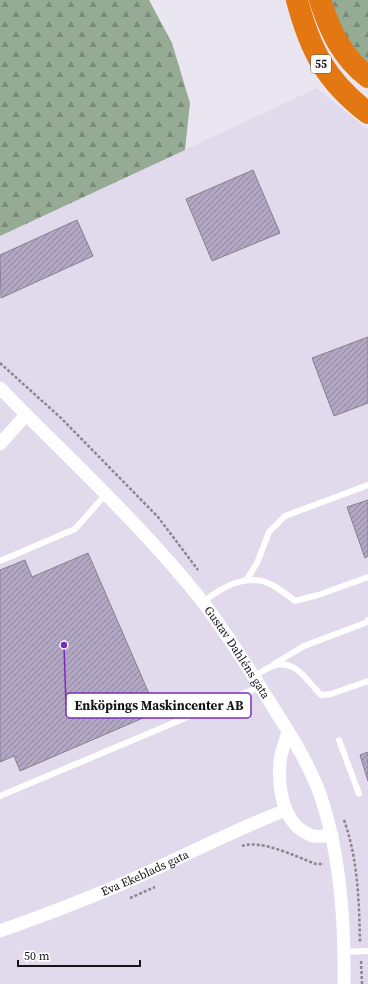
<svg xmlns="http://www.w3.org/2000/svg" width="368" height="984" font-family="'Source Serif 4',serif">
	<defs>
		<pattern id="forest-firs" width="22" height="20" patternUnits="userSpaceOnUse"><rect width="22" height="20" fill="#96ab94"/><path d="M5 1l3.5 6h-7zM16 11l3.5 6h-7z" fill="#798a78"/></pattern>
		<pattern id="building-hatch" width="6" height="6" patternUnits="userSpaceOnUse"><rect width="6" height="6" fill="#b1a7c2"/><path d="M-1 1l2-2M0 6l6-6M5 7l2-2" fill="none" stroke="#8f879d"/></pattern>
	</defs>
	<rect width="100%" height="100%" fill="#eae6f1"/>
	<polygon fill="#e1daec" points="317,88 368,130 368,984 0,984 0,236"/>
	<g fill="url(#forest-firs)">
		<polygon points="0,0 149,0 172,43 190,103 185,150 0,236"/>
		<path d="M330,0h38v64c-21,-19 -29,-37 -38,-64z"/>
	</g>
	<g fill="url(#building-hatch)" stroke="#86828c">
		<polygon points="253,170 280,233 212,261 186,199"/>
		<polygon points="77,220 93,256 1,298 0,255"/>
		<polygon points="368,337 368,403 334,416 312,358"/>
		<polygon points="368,500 368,556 365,558 347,507"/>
		<polygon points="88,553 157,712 20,771 14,756 0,762 0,570 25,560 32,577"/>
		<polygon points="368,752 368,781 360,755"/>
	</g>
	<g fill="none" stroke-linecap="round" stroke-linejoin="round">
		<g stroke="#89868e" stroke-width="2.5" stroke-dasharray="3 2" stroke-linecap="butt">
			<polyline points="0,363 61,418 158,517 198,570"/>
			<path d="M344,820c14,39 15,81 16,122"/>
			<path d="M242,846c19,-7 55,11 74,18h8"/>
			<polyline points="130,898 155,887"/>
			<polyline points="361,961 362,984"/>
		</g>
		<g stroke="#fff" stroke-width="6">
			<polyline points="0,561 75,529 106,494"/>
			<polyline points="247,579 257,563 269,532 285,516 368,485"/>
			<path d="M203,602c19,-15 44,-30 69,-17 8,4 16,11 23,16l23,-6 50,-18"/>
			<polyline points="274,664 304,646 365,623 368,620"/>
			<path d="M253,677c6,-3 13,-9 20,-11 22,-8 34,15 48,29l10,-1 37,-13"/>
			<polyline points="339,740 359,794"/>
			<polyline points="0,796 259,687"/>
			<polyline points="344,952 368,951"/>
		</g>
		<g stroke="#fff" stroke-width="13">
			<path id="s1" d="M0,388c68,70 141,136 202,213 24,31 45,65 66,98 20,32 42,65 54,101 19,59 23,123 22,184"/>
			<polyline points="0,444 26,415"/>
			<path d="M288,732c-3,10 -7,20 -8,30 -2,28 3,64 33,74 6,1 13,0 19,-1"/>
			<path id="s2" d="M0,931c45,-16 90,-33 133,-52 51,-23 101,-49 153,-69"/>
		</g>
		<g stroke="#e37813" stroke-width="22">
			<path d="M297,0c13,50 29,81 71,113"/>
			<path d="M320,0c10,31 22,57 48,77"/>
		</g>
	</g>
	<g text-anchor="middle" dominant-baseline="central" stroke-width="3" stroke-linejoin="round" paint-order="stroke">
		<rect fill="#fff" stroke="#5c5a5d" stroke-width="1" x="311" y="55" width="20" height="18" rx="3"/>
		<g font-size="11" font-weight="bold" fill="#161418">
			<text x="321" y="64">55</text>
		</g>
		<g font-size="12" fill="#161418" stroke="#fff">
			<text stroke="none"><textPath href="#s1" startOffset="356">Gustav Dahléns gata</textPath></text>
			<text stroke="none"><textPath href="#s2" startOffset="156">Eva Ekeblads gata</textPath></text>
		</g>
	</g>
	<path fill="none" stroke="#7b2cbf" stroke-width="1.5" d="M64 645L66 705"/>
	<circle fill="#7b2cbf" stroke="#fff" stroke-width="1.5" cx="64" cy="645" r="4"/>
	<rect fill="#fff" stroke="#7b2cbf" stroke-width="1.5" x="66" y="693" width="185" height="25" rx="4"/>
	<g font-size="13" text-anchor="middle" font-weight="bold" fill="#161418">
		<text x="159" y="710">Enköpings Maskincenter AB</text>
	</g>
	<path d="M18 960v6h122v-6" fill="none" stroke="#161418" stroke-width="2"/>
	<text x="24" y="960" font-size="12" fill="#161418" stroke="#ffffff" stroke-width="3" paint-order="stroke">50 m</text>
</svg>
